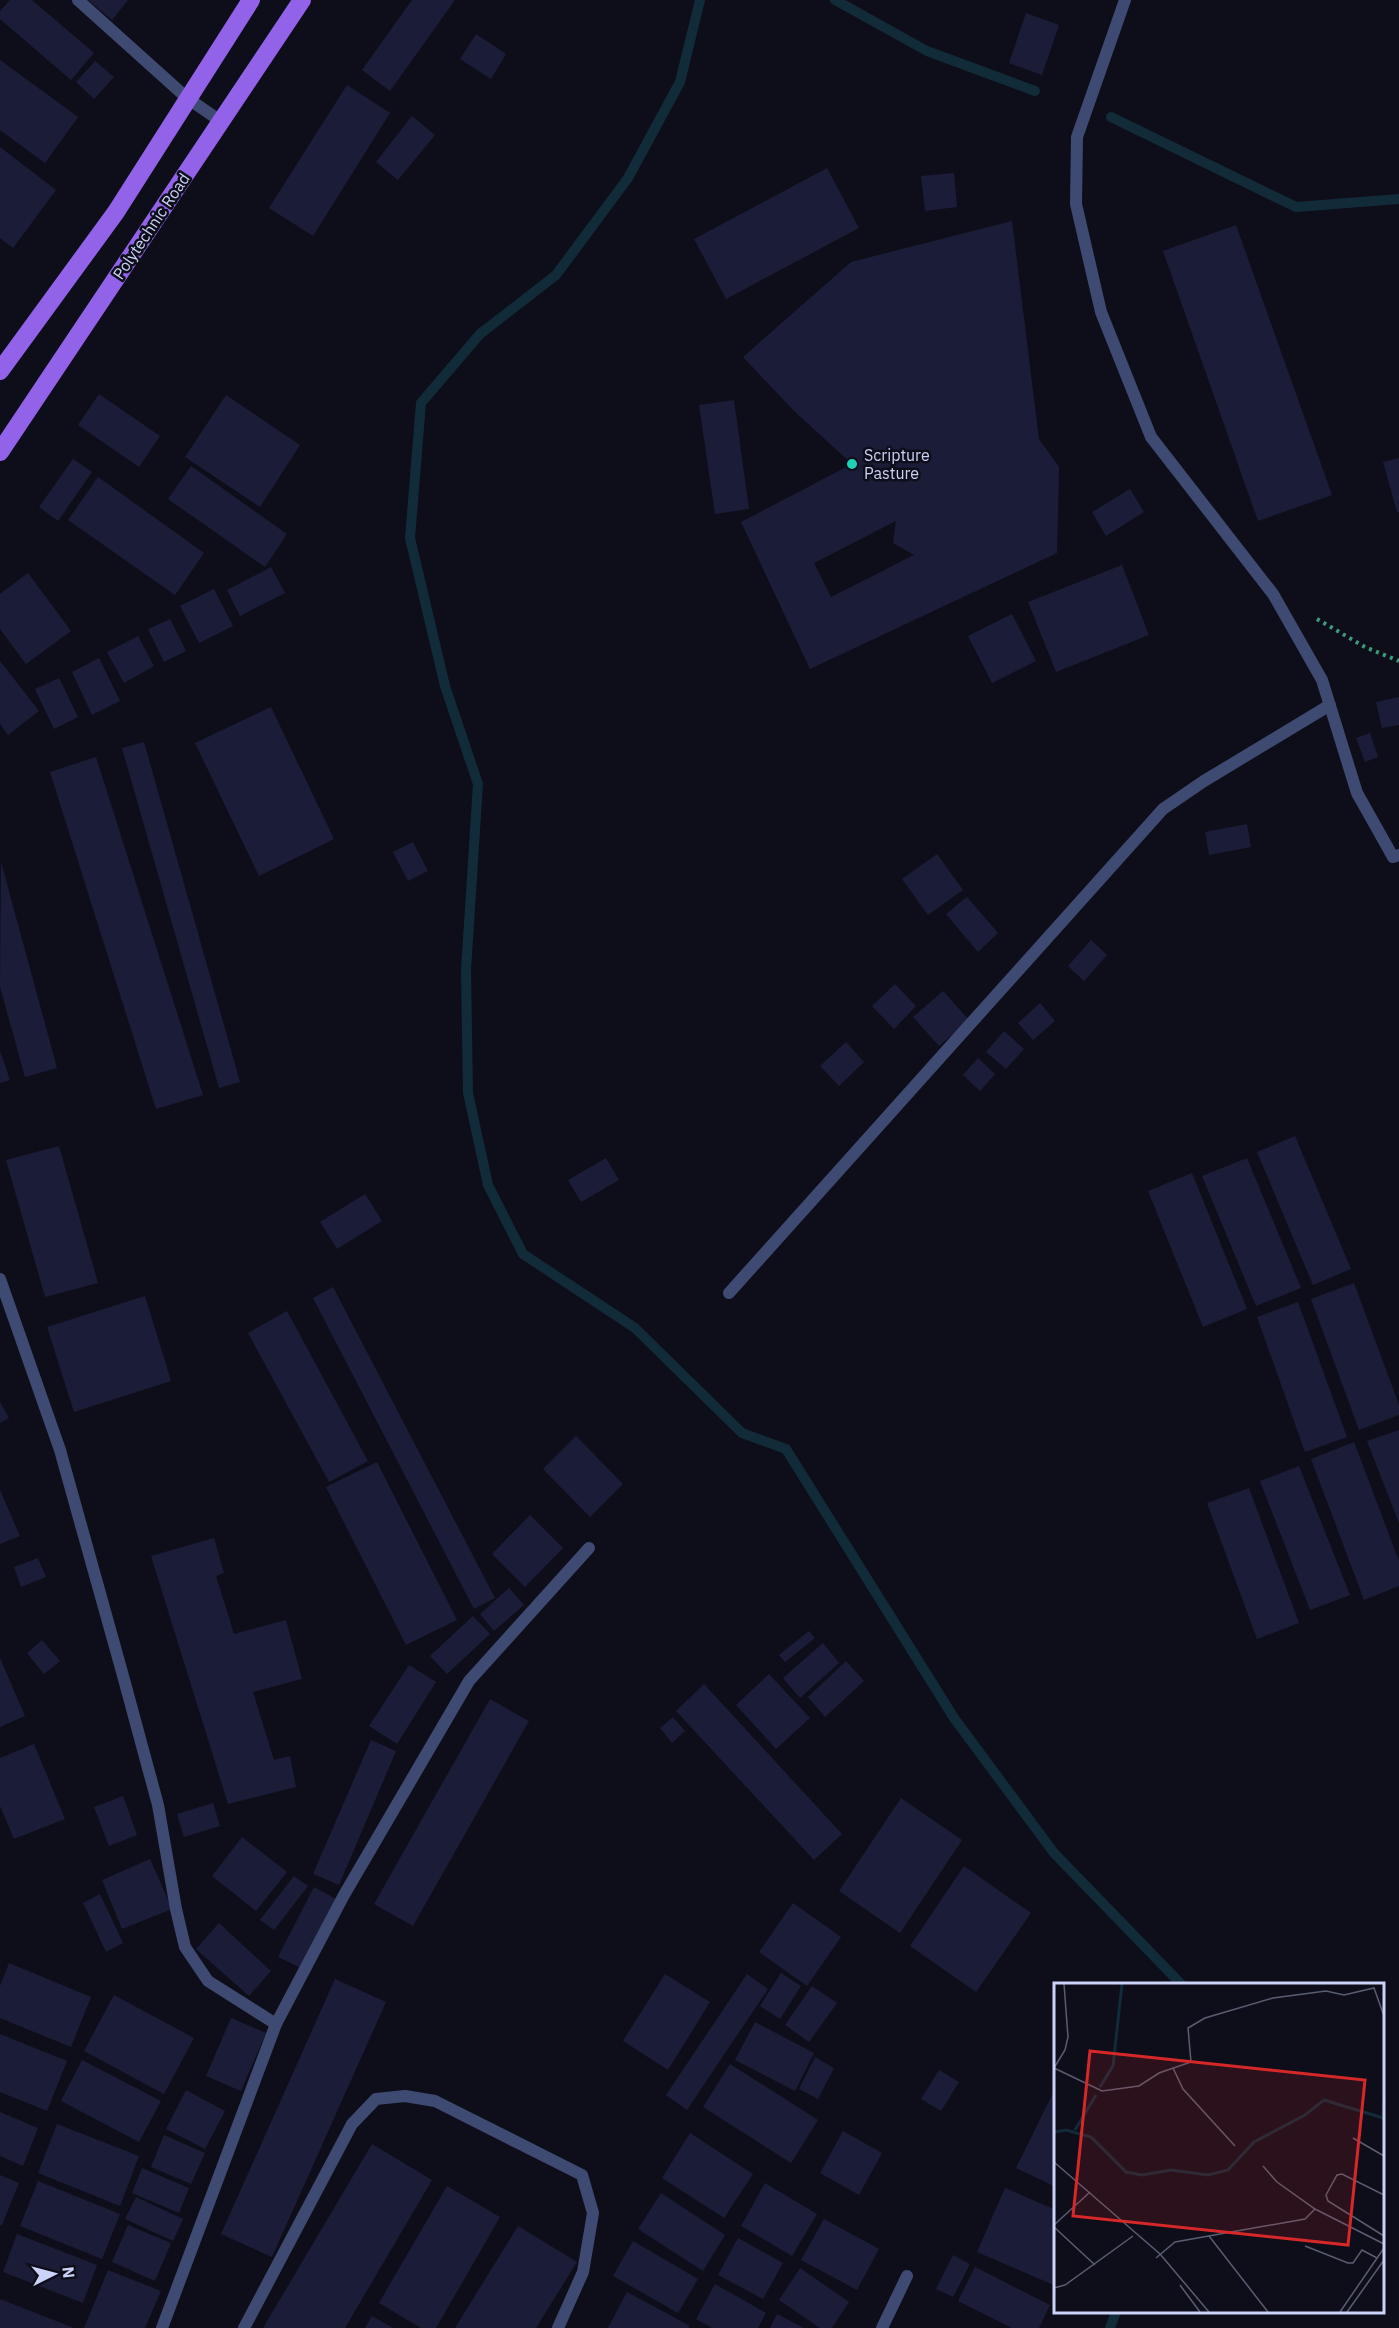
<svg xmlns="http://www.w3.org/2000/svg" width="1399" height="2328" font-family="'IBM Plex Sans',sans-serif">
	<rect width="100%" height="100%" fill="#0d0e19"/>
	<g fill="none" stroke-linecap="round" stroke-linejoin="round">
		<g stroke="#122b38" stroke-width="10">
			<polyline points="700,0 680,82 628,178 556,275 480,334 421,403 410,538 445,686 478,784 466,970 468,1093 488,1185 523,1254 635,1328 742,1433 786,1449 954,1718 1054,1853 1181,1984"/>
			<polyline points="835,0 927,51 1035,91"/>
			<polyline points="1111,117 1296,207 1399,199"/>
			<polyline points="1110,2328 1116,2312"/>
		</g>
	</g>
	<g fill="#1b1d38" fill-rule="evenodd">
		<polygon points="10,0 32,0 94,53 71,80 0,19 0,11"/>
		<polygon points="88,0 128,0 112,20"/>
		<polygon points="412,0 455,0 390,91 362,70"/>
		<polygon points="1026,13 1059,25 1042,75 1009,63"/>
		<polygon points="476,34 506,54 491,79 460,59"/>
		<polygon points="0,60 78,117 45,163 0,130"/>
		<polygon points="95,61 114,77 94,99 76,82"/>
		<polygon points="347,85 390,113 313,236 269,208"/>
		<polygon points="412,116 435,135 398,180 376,162"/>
		<polygon points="0,147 56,190 13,248 0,238"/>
		<polygon points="827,168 859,228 726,299 694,239"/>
		<polygon points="954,173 957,207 925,211 921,176"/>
		<path d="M1012,221l27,218 20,28 -2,86 -247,116 -69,-147 111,-58 -59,-54 -50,-53 108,-95zM896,521l-3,22 21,12 -83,42 -17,-34z"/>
		<polygon points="1236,225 1332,495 1258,521 1163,251"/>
		<polygon points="99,394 160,436 139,467 78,425"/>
		<polygon points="226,395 300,445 260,507 185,457"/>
		<polygon points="734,400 749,509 715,514 699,405"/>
		<polygon points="1399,458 1399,512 1397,512 1383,462"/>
		<polygon points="73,459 92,472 58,521 39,507"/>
		<polygon points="191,466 287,534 265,567 168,499"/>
		<polygon points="98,477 204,553 175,595 68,520"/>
		<polygon points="1130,489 1144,512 1106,536 1092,512"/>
		<polygon points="1122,565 1149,635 1056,672 1028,602"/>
		<polygon points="271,567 285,593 240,616 227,590"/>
		<polygon points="28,573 71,631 26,664 0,629 0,594"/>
		<polygon points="214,589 233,626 199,643 180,606"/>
		<polygon points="1012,614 1036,661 992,683 968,636"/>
		<polygon points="170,619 186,651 164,662 148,629"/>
		<polygon points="138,636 154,666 124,683 107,652"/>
		<polygon points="99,658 120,701 92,715 72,672"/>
		<polygon points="0,661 39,711 8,735 0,724"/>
		<polygon points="59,678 78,717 54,729 35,689"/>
		<polygon points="1399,697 1399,725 1382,728 1376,702"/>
		<polygon points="271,707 334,839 259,876 195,743"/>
		<polygon points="1370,733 1378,757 1365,762 1356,738"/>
		<polygon points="144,742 240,1082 219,1088 122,748"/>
		<polygon points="96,757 203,1095 156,1109 50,772"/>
		<polygon points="1247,824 1251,847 1209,855 1205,832"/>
		<polygon points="413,842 428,871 408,881 393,852"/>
		<polygon points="937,854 963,890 928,915 902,879"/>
		<polygon points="1,862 57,1068 25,1077 0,987"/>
		<polygon points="967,897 998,933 978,952 946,914"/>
		<polygon points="1091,940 1107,955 1084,981 1068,966"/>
		<polygon points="895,984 916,1006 894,1029 872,1006"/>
		<polygon points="943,991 969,1020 939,1046 913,1017"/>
		<polygon points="1040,1003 1055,1021 1033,1040 1018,1023"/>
		<polygon points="1004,1031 1024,1049 1006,1069 986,1052"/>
		<polygon points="846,1042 864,1062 839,1086 820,1066"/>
		<polygon points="0,1051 10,1080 0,1083"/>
		<polygon points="978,1058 995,1074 980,1091 963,1075"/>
		<polygon points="1295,1136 1351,1269 1313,1285 1257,1152"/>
		<polygon points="59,1146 98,1283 45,1297 6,1160"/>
		<polygon points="606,1158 619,1180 581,1202 568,1180"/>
		<polygon points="1247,1158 1301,1288 1256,1306 1202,1176"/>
		<polygon points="1192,1173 1247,1309 1203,1327 1148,1191"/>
		<polygon points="365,1194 382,1221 337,1249 320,1222"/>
		<polygon points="1354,1283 1399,1405 1399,1415 1359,1430 1311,1299"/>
		<polygon points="333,1287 495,1598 474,1609 313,1298"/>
		<polygon points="145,1296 171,1381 74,1412 47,1327"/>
		<polygon points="1298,1302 1347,1437 1305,1452 1257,1317"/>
		<polygon points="287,1311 368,1461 329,1482 248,1333"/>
		<polygon points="0,1402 9,1418 0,1423"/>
		<polygon points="1399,1430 1399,1523 1367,1441"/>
		<polygon points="576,1436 623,1484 590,1517 543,1469"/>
		<polygon points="1354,1442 1399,1561 1399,1586 1364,1600 1311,1459"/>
		<polygon points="377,1462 457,1620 406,1645 326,1487"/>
		<polygon points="1299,1466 1350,1595 1310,1610 1260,1481"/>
		<polygon points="1249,1488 1299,1623 1257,1639 1207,1503"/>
		<polygon points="0,1490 20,1536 0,1544"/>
		<polygon points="530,1515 563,1548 525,1587 492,1554"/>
		<polygon points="214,1538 224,1573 216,1576 234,1634 286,1620 302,1679 253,1692 274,1760 290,1756 296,1787 228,1804 151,1556"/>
		<polygon points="38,1558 46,1577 21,1587 14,1567"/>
		<polygon points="509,1588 524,1605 494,1631 480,1614"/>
		<polygon points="473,1616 490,1634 447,1674 430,1656"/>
		<polygon points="809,1631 815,1638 785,1662 779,1655"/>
		<polygon points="42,1640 60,1661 44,1674 27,1653"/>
		<polygon points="823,1643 839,1663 800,1698 783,1678"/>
		<polygon points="0,1658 25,1716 0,1727"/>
		<polygon points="846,1661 864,1681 825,1717 808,1697"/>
		<polygon points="409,1665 436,1682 397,1744 369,1726"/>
		<polygon points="769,1674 810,1718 776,1749 736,1705"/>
		<polygon points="704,1684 842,1834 814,1860 676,1711"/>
		<polygon points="490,1699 529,1721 413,1926 374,1904"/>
		<polygon points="673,1717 685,1731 672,1743 660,1728"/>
		<polygon points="371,1740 396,1751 339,1885 313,1874"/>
		<polygon points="34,1744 65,1819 14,1839 0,1806 0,1758"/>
		<polygon points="123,1796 137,1835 109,1846 94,1807"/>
		<polygon points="901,1798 962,1840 900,1933 839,1891"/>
		<polygon points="213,1803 220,1826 184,1837 177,1814"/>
		<polygon points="242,1837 287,1872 256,1911 212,1876"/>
		<polygon points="150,1859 172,1909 122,1929 102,1880"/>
		<polygon points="964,1866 1031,1913 976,1992 910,1946"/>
		<polygon points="294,1876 308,1886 274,1930 260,1920"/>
		<polygon points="314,1887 336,1899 301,1968 278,1957"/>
		<polygon points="100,1894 123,1943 106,1952 83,1903"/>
		<polygon points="793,1903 841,1937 807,1986 759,1952"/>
		<polygon points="219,1923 271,1971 249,1996 196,1949"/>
		<polygon points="9,1963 91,1997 71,2047 0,2018 0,1986"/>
		<polygon points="781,1973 801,1986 780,2019 760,2006"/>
		<polygon points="665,1974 710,2002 668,2070 623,2041"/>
		<polygon points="747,1974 768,1989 687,2110 666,2095"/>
		<polygon points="335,1979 386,2002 272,2257 221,2234"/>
		<polygon points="812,1986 837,2003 809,2042 785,2025"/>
		<polygon points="114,1995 194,2038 164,2094 84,2051"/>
		<polygon points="231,2018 266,2033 241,2091 206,2076"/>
		<polygon points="755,2022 814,2053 795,2091 735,2060"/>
		<polygon points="0,2034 67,2061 47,2111 0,2092"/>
		<polygon points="815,2057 834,2068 818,2099 799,2089"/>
		<polygon points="82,2060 161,2101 139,2142 61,2101"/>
		<polygon points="730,2064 818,2120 791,2163 703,2107"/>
		<polygon points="939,2070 959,2082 941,2111 921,2099"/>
		<polygon points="1056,2087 1056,2187 1016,2168"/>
		<polygon points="186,2090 225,2111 205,2149 166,2129"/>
		<polygon points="0,2112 38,2128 23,2166 0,2156"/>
		<polygon points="57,2124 139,2156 120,2206 38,2173"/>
		<polygon points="843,2131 882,2153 859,2195 820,2173"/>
		<polygon points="690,2133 753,2174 724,2218 662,2178"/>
		<polygon points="164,2135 205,2153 191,2184 151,2167"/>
		<polygon points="372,2144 432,2180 345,2328 263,2328"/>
		<polygon points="142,2168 189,2188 179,2213 132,2193"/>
		<polygon points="0,2175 19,2183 2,2225 0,2225"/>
		<polygon points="38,2181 120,2214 102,2259 20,2226"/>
		<polygon points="765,2183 817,2214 792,2256 741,2226"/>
		<polygon points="447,2186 500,2217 436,2328 421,2328 379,2303"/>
		<polygon points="1005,2188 1056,2210 1056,2286 977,2252"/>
		<polygon points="661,2193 725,2235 703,2271 638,2229"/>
		<polygon points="136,2197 183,2219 173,2241 125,2219"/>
		<polygon points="824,2219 879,2249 857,2290 801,2260"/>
		<polygon points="128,2225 171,2243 155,2281 112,2262"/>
		<polygon points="518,2226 577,2262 536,2328 455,2328"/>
		<polygon points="17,2234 97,2265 83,2303 3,2272"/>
		<polygon points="738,2238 783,2263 763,2299 718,2275"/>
		<polygon points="633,2241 698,2279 678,2313 613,2276"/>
		<polygon points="953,2255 970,2264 953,2297 936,2289"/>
		<polygon points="975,2267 1050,2305 1039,2328 1012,2328 958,2301"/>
		<polygon points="800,2268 849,2302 832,2328 820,2328 779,2300"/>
		<polygon points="108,2270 161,2291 145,2328 84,2328"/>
		<polygon points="715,2284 766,2313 758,2328 712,2328 696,2319"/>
		<polygon points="627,2292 690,2326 688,2328 608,2328"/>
		<polygon points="0,2299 74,2328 0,2328"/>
		<polygon points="777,2314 804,2328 770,2328"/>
		<polygon points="372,2316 393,2328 365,2328"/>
	</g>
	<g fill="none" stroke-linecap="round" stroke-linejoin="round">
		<polyline stroke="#3c9d7c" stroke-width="4" stroke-dasharray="3 4.5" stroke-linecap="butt" points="1317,619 1365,647 1399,661"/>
		<g stroke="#3e4a72" stroke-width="12">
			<polyline points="0,1279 60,1450 122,1672 158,1805 176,1909 185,1947 208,1981 276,2024"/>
			<polyline points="729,1293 1163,809 1204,781 1330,705"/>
			<polyline points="162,2328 276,2024 344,1895 469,1681 589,1548"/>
			<polyline points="244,2328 352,2124 376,2099 405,2096 435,2101 582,2175 593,2213 583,2272 558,2328"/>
			<polyline points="882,2328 907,2276"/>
		</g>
		<g stroke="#3e4a72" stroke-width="12">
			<polyline points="78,0 187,98 222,122"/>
			<polyline points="1125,0 1077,137 1076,204 1101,312 1151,437 1273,594 1322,680 1357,793 1393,857 1399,855"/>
		</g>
		<g stroke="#9262e9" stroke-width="18">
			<polyline points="0,371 116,212 251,0"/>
			<polyline points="0,452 302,0"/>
		</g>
	</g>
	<circle fill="#1dd3b4" stroke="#0d0e19" stroke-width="2" cx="852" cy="464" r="6"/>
	<g text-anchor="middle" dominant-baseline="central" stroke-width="5" stroke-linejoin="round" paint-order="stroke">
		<g font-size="16" fill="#ccd3f8" stroke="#0d0e19">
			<text transform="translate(151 226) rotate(-56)">Polytechnic Road</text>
		</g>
		<g font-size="16" fill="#ccd3f8" stroke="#0d0e19" text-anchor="start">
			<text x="864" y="455">Scripture<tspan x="864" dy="18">Pasture</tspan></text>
		</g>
	</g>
	<g transform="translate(1054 1983)">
		<rect width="330" height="330" fill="#0d0e19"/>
		<path fill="none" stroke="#122b38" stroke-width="3" d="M46,104l13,-21 9,-82M21,147l21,-35M0,149l12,-2 25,7 35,35 16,3 29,-5 37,5 20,-5 26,-28 51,-27 19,-15 59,18 1,-18"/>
		<path fill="none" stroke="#595d72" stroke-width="1.5" d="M0,85l48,23 37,-5 20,-13 32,-11 -3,-34 17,-10 68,-20 53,-7 18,4 30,-7 10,28M0,85l11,-18 3,-13 -4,-53M119,85l10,21 52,57M299,155l31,18M0,179l106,92 49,58M209,183l14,16 38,27 69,35M330,212l-42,-21 -5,1 -11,20 2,6 56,35M0,242l36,-33M0,244l41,38M155,253l59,76M251,263l43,17h5l9,-13 15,8M102,275l19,-16 130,-23 10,-10M126,302l20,27M0,305l11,-3 68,-49M286,329l44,-64M293,329l37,-52"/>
		<path fill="#d62828" fill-opacity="0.15" stroke="#d62828" stroke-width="3" d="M36,68l275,29 -17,165 -275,-29z"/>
		<rect width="330" height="330" fill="none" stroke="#ccd3f8" stroke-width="3"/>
	</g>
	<g transform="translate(54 2274) rotate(84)" stroke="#0d0e19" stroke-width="4.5" paint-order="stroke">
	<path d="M0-4.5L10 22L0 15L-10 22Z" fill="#ccd3f8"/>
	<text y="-9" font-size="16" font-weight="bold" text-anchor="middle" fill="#ccd3f8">N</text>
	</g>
</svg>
